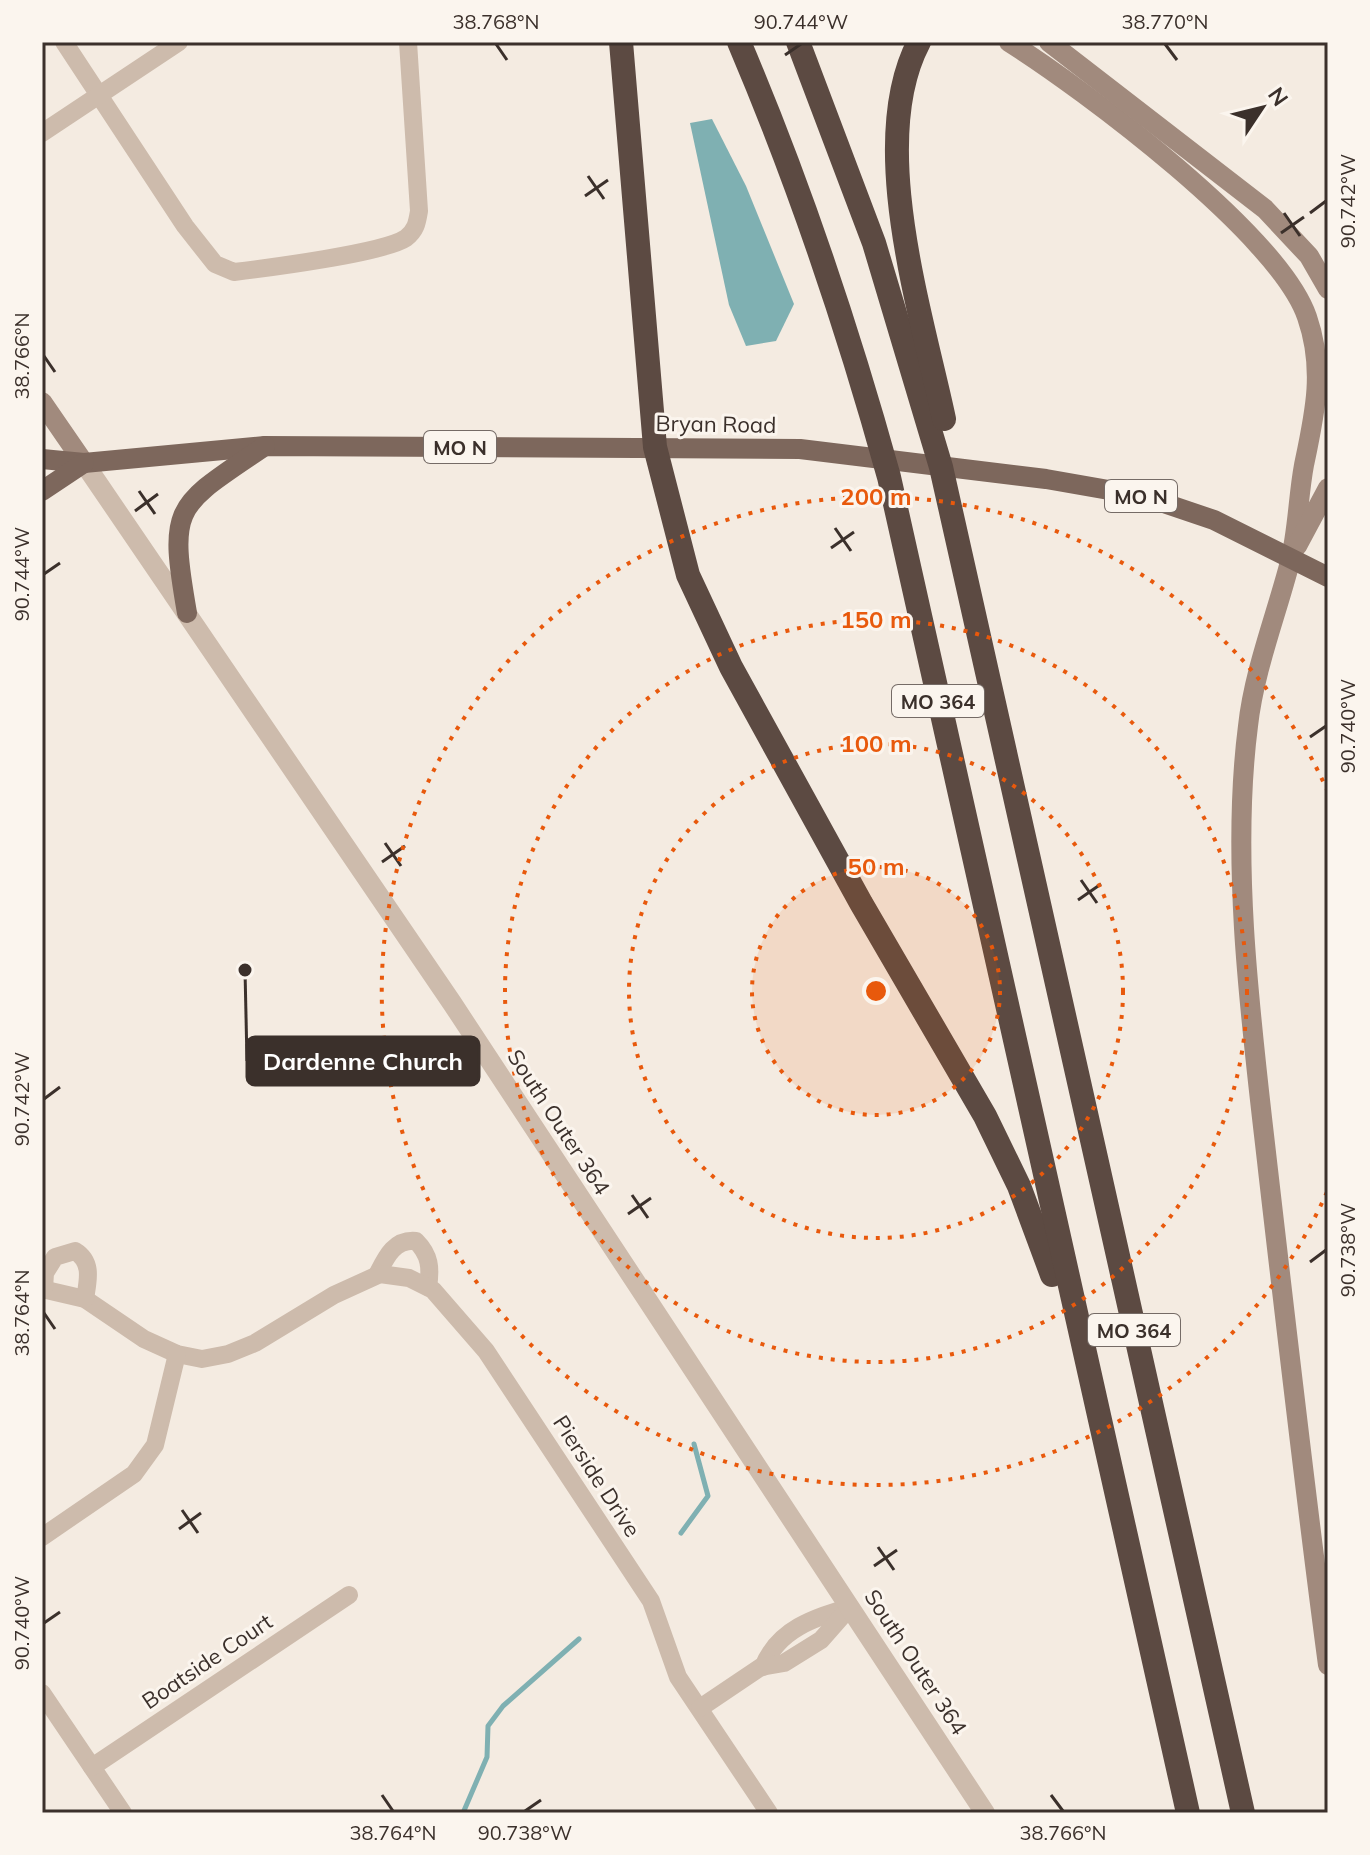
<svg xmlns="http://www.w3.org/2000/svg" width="1370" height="1855" font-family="Mulish,sans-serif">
	<rect width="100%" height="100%" fill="#f4ebe1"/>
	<polygon fill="#7fb0b2" points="712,119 746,186 794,304 776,341 746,346 729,305 690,123"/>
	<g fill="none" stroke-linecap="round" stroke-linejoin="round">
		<g stroke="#7fb0b2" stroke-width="5">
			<polyline points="681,1533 708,1496 694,1444"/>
			<polyline points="463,1813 487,1757 488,1726 503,1706 579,1639"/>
		</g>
		<g stroke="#cdbbac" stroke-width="18">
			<path d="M64,42l121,184 30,38 19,8c33,-4 150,-19 172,-34 10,-8 11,-15 13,-27l-11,-169"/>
			<polyline points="42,133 179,42"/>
			<path d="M377,1275c9,-18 17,-36 39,-34 14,14 15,27 12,46"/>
			<polyline points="42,1289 85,1299 144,1339 177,1354 202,1359 228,1354 255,1343 334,1295 380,1274 409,1278 433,1290 486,1351 651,1601 678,1677 769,1813"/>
			<path d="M44,1289l1,-16 10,-16 20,-6c18,11 13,29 10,48"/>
			<polyline points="42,1537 134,1474 155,1445 177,1354"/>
			<path d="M763,1667c15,-38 51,-49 87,-60"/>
			<polyline points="42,1693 123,1813"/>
			<polyline points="700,1708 761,1667 784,1663 821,1640 850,1607"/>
			<polyline points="92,1767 349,1595"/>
		</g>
		<polyline stroke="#cdbbac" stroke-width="20" points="84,463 452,1003 985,1813"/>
		<g stroke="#a18a7d" stroke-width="20">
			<path d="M1009,42c76,48 270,193 298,275 18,52 8,96 -3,148 -6,32 -6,66 -14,97 -14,54 -36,109 -42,164 -18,140 4,303 20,444 19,165 38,330 60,495"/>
			<polyline points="1049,42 1265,209 1309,256 1328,289"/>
			<polyline points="42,402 84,463"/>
			<polyline points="1297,546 1328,488"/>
		</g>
		<g stroke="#7d675c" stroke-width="20">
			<polyline points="42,459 84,463 265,446 800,449 1046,479 1143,496 1214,520 1328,577"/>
			<polyline points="42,491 84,463"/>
			<path d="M187,613c-19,-109 -12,-106 78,-167"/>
		</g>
		<g stroke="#5c4a42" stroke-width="24">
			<polyline points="621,42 655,447 688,575 731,667 861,903 985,1116 1019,1186 1052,1275"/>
			<path d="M739,42c60,141 109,287 150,435l299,1336"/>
			<polyline points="798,42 874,243 941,467 1243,1813"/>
			<path d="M919,42c-53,100 3,273 25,377"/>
		</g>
	</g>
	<path fill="none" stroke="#3b302b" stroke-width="3" d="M496,44l11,16M1165,44l12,16M785,55l16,-11M588,176l16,23M585,196l23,-16M1284,213l16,23M1310,213l16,-12M1281,233l23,-16M44,356l11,16M139,491l16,23M135,511l23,-17M835,528l16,23M831,548l23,-16M44,574l16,-11M1310,737l16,-11M385,843l16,23M382,862l23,-16M1081,880l16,23M1078,900l23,-16M44,1099l16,-12M632,1195l16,23M628,1214l23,-16M1310,1262l16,-12M44,1313l11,16M182,1510l16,23M179,1529l22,-16M878,1547l16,23M874,1566l23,-16M44,1623l16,-11M382,1795l11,16M1051,1795l12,16M525,1811l16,-11"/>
	<circle cx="876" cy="991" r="124" fill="#e8590c" fill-opacity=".12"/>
	<g fill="none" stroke="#e8590c" stroke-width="4" stroke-dasharray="4 8">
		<circle cx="876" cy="991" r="124"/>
		<circle cx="876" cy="991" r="247"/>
		<circle cx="876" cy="991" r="371"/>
		<path d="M1327 1192A494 494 0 1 1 1327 790"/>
	</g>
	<g text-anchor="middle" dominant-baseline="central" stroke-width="6" stroke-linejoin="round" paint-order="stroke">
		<g fill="#fbf5ee" stroke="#756b66" stroke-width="2">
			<rect x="424" y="431" width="72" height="32" rx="6"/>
			<rect x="1105" y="480" width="72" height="32" rx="6"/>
			<rect x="892" y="685" width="92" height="32" rx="6"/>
			<rect x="1088" y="1314" width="92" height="32" rx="6"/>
		</g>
		<g font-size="20" font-weight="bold" fill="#3b302b">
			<text x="460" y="447">MO N</text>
			<text x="1141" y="496">MO N</text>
			<text x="938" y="701">MO 364</text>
			<text x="1134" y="1330">MO 364</text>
		</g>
		<g font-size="22" fill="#3b302b" stroke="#fbf5ee">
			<text transform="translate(716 424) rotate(1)">Bryan Road</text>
			<text transform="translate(559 1122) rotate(57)">South Outer 364</text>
			<text transform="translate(597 1476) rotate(57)">Pierside Drive</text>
			<text transform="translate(207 1661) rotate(-34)">Boatside Court</text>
			<text transform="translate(916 1662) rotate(57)">South Outer 364</text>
		</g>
	</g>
	<circle cx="876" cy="991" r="12" fill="#e8590c" stroke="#fbf5ee" stroke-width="4"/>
	<g font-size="24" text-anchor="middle" font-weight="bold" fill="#e8590c" stroke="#fbf5ee" stroke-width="6" stroke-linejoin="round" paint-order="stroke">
		<text x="876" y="505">200 m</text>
		<text x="876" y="628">150 m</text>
		<text x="876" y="752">100 m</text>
		<text x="876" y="875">50 m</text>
	</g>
	<path fill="none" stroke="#3b302b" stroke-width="3" d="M245 970L247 1061"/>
	<circle fill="#3b302b" stroke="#fbf5ee" stroke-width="3" cx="245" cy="970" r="8"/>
	<rect fill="#3b302b" stroke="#3b302b" stroke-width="3" x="247" y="1037" width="232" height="48" rx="8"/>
	<g font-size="24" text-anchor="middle" font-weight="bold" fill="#fff">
		<text x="363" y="1070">Dardenne Church</text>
	</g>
	<rect width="1370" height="1855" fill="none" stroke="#fbf5ee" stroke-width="88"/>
	<g transform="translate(1262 108) rotate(55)" stroke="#fbf5ee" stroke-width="6" paint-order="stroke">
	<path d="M0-6L14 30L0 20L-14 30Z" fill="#3b302b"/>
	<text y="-12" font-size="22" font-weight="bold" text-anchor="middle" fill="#3b302b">N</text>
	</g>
	<rect x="44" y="44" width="1282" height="1767" fill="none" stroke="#3b302b" stroke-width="3"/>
	<g font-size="20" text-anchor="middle" fill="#3b302b">
		<text x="496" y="29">38.768°N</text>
		<text x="801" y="29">90.744°W</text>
		<text x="1165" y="29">38.770°N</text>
		<text transform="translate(1348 201) rotate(-90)" y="7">90.742°W</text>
		<text transform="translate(22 356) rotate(-90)" y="7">38.766°N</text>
		<text transform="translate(22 574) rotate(-90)" y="7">90.744°W</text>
		<text transform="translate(1348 726) rotate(-90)" y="7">90.740°W</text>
		<text transform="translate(22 1099) rotate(-90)" y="7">90.742°W</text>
		<text transform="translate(1348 1250) rotate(-90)" y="7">90.738°W</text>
		<text transform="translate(22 1313) rotate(-90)" y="7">38.764°N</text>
		<text transform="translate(22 1623) rotate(-90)" y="7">90.740°W</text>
		<text x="393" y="1840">38.764°N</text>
		<text x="525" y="1840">90.738°W</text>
		<text x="1063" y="1840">38.766°N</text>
	</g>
</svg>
